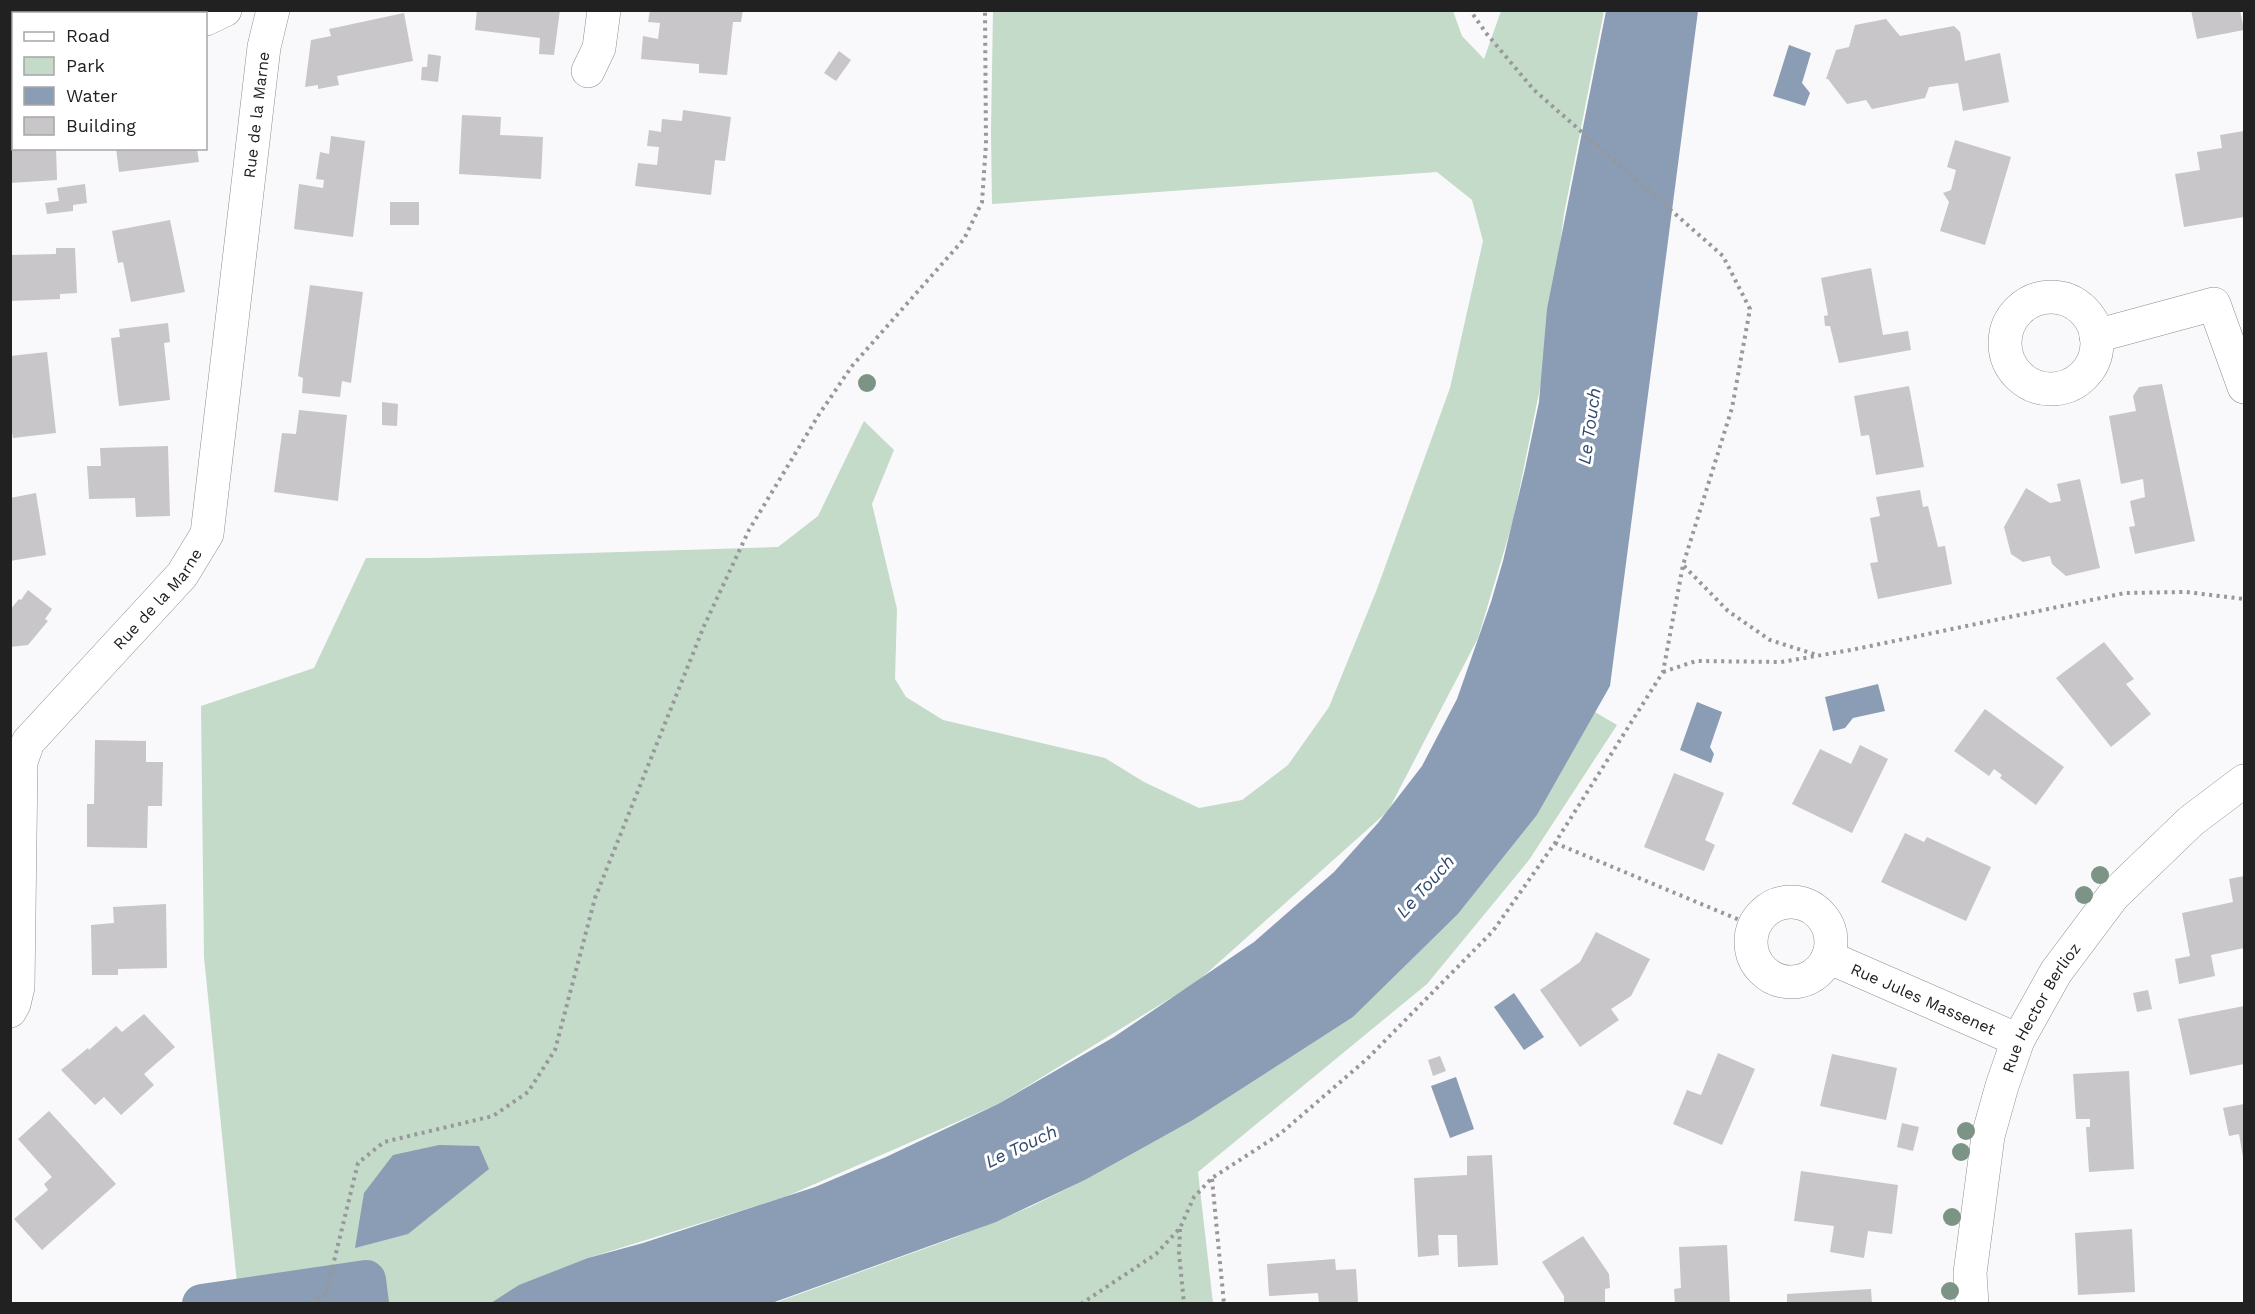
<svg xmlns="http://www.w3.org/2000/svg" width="2255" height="1314" font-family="'Work Sans',sans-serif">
	<rect width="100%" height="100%" fill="#f9f8fb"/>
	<g fill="#c3dbc8">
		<polygon points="993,11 1453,11 1462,36 1484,59 1501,11 1604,11 1564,214 1542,378 1513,521 1478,638 1388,811 1197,982 998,1104 785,1197 588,1258 516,1303 239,1303 204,957 201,706 314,668 366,558 429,558 778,547 818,516 864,421 894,450 872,504 897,609 895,679 906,697 943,720 1105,758 1144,782 1199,808 1242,800 1288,765 1329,707 1377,589 1450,388 1483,241 1472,200 1437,172 992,204 991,132"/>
		<polygon points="1595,712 1617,725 1529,860 1427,984 1198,1172 1213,1303 772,1304 954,1238 1030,1207 1085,1180 1193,1120 1353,1017 1458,914 1537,815"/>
	</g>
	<g fill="#8b9cb5">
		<polygon points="1606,11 1698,11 1610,686 1537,815 1458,914 1353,1017 1193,1120 1085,1180 996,1222 772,1303 491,1303 519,1285 588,1258 643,1243 815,1187 886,1157 998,1104 1114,1037 1254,942 1334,872 1378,823 1422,766 1457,699 1491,602 1503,561 1525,469 1539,402 1547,309"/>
		<polygon points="1789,45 1811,53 1802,83 1810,93 1805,106 1773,96"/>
		<polygon points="1878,684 1885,711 1853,718 1845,728 1833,731 1825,697"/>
		<polygon points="1697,702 1722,712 1710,747 1714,754 1711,763 1680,750"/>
		<polygon points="1514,993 1544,1037 1524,1050 1494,1007"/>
		<polygon points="1456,1077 1474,1129 1450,1138 1431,1086"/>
		<polygon points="439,1145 479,1146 489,1169 408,1234 355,1248 364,1193 393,1155"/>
	</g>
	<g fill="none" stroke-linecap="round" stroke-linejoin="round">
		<polyline stroke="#8b9cb5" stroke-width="40" points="202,1304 366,1280 369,1304"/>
	</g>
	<g fill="#c8c6c8">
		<polygon points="477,10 560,10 554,55 539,54 540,38 475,30"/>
		<polygon points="650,10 743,10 741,22 733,22 727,75 699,73 699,64 641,59 643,36 658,39 660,23 648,22"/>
		<polygon points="2191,10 2240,10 2244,30 2197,39"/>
		<polygon points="404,13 413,61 337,76 339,85 318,89 318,85 305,87 311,40 331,36 329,29"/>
		<polygon points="1886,19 1900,36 1954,26 1960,32 1965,61 2000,53 2009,102 1963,111 1958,83 1929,87 1925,98 1906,102 1872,109 1866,100 1847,104 1828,79 1826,79 1836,50 1849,47 1855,25"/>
		<polygon points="839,51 851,60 836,81 824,73"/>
		<polygon points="428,54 441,56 438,82 421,80 422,67 427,67"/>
		<polygon points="683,110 731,117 725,161 715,160 711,195 635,186 638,163 657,165 659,147 647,146 649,130 661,132 662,119 682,121"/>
		<polygon points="462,115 501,117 500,135 543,137 541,179 459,174"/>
		<polygon points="10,127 14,127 14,148 56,148 57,180 10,183"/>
		<polygon points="2244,131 2244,217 2184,227 2175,174 2200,170 2197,152 2222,148 2220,135"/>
		<polygon points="331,136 365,141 353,237 294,229 299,184 323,188 324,180 316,179 320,152 329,154"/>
		<polygon points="1955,140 2011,157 1985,245 1940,231 1949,202 1943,193 1951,190 1956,170 1947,167"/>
		<polygon points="116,148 197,148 199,162 119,172"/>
		<polygon points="85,184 87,203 73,205 73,211 47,214 45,203 59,201 57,188"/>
		<rect x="390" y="202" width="29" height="23"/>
		<polygon points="170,220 185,292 131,302 123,262 118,263 112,231"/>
		<polygon points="56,248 75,248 77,293 60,294 60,299 10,301 10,255 56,254"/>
		<polygon points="1871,268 1883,335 1908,331 1911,350 1839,363 1830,326 1825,326 1824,316 1828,315 1821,278"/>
		<polygon points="310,285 363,292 351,383 342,381 340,397 302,393 303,378 298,376"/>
		<polygon points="168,323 170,342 164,343 170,400 119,406 111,338 120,337 119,329"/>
		<polygon points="47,352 56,433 13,438 10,421 10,356"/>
		<polygon points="2162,384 2195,541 2135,554 2129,527 2135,526 2130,501 2145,497 2143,479 2121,484 2109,416 2136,411 2133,396 2139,387"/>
		<polygon points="1909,386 1924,467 1876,475 1869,435 1861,436 1854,396"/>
		<polygon points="382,402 398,404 397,426 382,425"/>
		<polygon points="299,410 347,415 338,501 274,492 282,433 296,434"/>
		<polygon points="168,446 170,516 136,517 135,498 89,499 87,466 101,466 100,448"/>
		<polygon points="2080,479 2100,568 2066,576 2052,564 2050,556 2023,562 2011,554 2004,527 2026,488 2050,503 2061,501 2057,484"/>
		<polygon points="1920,490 1923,507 1928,506 1938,547 1945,546 1952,584 1878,599 1870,563 1878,562 1870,518 1880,516 1876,497"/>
		<polygon points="36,493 46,555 10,561 10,498"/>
		<polygon points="28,590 52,609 45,619 48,621 28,645 10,647 10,610 19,599 21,600"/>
		<polygon points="2104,642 2134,679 2126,684 2151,714 2111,747 2056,678"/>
		<polygon points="1985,709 2064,767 2036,805 2000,778 2002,775 1994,769 1989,776 1954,751"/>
		<polygon points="95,740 146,741 146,762 163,762 162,806 148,806 147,848 87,847 87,804 94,804"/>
		<polygon points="1860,745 1888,759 1852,833 1792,804 1820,749 1851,764"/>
		<polygon points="1674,773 1724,793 1705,840 1715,845 1704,871 1644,847"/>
		<polygon points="1905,833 1924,842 1927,837 1991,867 1966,921 1881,882"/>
		<polygon points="2244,876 2244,948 2211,955 2215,976 2179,984 2175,959 2190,956 2182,913 2233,902 2229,879"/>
		<polygon points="166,904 167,968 118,969 118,975 92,975 91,925 114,923 113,907"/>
		<polygon points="1596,932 1650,959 1631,996 1611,1009 1619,1020 1580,1047 1540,990 1580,962"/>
		<polygon points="2148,990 2152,1009 2137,1012 2133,993"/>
		<polygon points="2244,1006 2244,1064 2190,1075 2178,1019"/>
		<polygon points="144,1014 175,1047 144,1074 154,1085 121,1115 104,1097 95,1105 61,1070 88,1048 89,1050 116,1026 122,1032"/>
		<polygon points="1718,1053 1755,1069 1722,1145 1673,1124 1687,1090 1701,1095"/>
		<polygon points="1832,1054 1897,1068 1886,1120 1820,1106"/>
		<polygon points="1440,1056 1446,1071 1433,1076 1428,1060"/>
		<polygon points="2129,1071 2134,1169 2089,1172 2086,1127 2090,1127 2090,1119 2076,1119 2073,1074"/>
		<polygon points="2244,1104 2244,1157 2243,1157 2239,1134 2229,1136 2223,1108"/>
		<polygon points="49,1111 116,1184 42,1250 14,1219 48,1190 44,1184 52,1177 18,1139"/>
		<polygon points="1902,1123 1919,1127 1913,1151 1897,1147"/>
		<polygon points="1492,1155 1498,1265 1458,1267 1457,1235 1438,1235 1439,1255 1418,1257 1414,1178 1467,1175 1467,1156"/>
		<polygon points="1801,1171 1898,1185 1892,1234 1868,1231 1864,1258 1830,1252 1834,1226 1794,1221"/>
		<polygon points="2132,1229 2135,1292 2078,1295 2075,1233"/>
		<polygon points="1583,1236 1609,1274 1610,1288 1605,1289 1605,1304 1564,1304 1564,1296 1542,1262"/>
		<polygon points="1727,1245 1730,1304 1675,1304 1674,1289 1681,1288 1679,1247"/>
		<polygon points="1335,1259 1336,1270 1356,1269 1358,1301 1356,1304 1319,1304 1318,1293 1269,1296 1267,1264"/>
		<polygon points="1871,1289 1872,1304 1787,1304 1787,1294"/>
	</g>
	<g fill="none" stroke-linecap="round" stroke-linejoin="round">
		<defs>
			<g id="minor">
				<polyline points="206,19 225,10"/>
				<polyline points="588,71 599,48 604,10"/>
				<polyline points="10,81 14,80"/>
				<circle cx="2051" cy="343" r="46"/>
				<polyline points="2096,336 2214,304 2244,387"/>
				<circle cx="1791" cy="942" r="40"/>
				<path id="s1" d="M1828,957l190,83"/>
				<path id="s2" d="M10,1011l4,-7 4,-17 3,-225 7,-20 154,-167 25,-41 57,-487 9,-37"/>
				<path id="s3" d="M1972,1304l-2,-31 18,-137 14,-50 16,-46 38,-68 57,-76 78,-75 53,-40"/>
			</g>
		</defs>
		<use href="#minor" stroke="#8e8d90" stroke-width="34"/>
		<g stroke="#989799" stroke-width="4" stroke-dasharray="3 4.5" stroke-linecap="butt">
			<polyline points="1684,566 1728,611 1770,640 1817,655"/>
			<polyline points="1663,672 1696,661 1781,662 1851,650 2125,593 2186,592 2244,599"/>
			<polyline points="1555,843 1754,926"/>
			<polyline points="1212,1179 1224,1304"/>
			<polyline points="1180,1229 1179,1253 1184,1304"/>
			<polyline points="311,1304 326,1294 358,1163 384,1142 493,1116 528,1092 555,1050 595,898 704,626 749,530 818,416 852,366 964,239 982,202 986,144 985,10"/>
			<polyline points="1081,1304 1156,1254 1180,1228 1194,1197 1212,1178 1280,1134 1367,1059 1493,931 1555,843 1663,672 1683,565 1732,408 1750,309 1723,256 1534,90 1486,33 1470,10"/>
		</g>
		<use href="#minor" stroke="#fff" stroke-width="33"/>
	</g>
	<g fill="#7c9485">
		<circle cx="867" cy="383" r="9"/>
		<circle cx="2100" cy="875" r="9"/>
		<circle cx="2084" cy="895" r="9"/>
		<circle cx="1966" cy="1131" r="9"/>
		<circle cx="1961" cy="1152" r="9"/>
		<circle cx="1952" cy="1217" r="9"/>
		<circle cx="1950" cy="1291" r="9"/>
	</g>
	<g text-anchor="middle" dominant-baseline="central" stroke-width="6" stroke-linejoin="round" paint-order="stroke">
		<g font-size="16" fill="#222122" stroke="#fff">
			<text stroke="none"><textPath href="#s2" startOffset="969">Rue de la Marne</textPath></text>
			<text stroke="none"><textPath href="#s2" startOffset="465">Rue de la Marne</textPath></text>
			<text stroke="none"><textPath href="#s1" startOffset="104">Rue Jules Massenet</textPath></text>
			<text stroke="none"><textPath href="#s3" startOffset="309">Rue Hector Berlioz</textPath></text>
		</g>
		<g font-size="18" font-style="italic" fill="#30496f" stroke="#fff">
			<text transform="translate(1589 426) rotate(-82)">Le Touch</text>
			<text transform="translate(1425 886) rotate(-48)">Le Touch</text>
			<text transform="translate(1021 1146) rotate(-25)">Le Touch</text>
		</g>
	</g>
	<rect width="2255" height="1314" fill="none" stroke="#222122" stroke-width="24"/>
	<rect x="12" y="12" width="195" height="138" fill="#ffffff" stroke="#a7a6a7" stroke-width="1.5"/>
	<rect x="24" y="32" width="30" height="9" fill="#ffffff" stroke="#a7a6a7" stroke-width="1.5"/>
	<text x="66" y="42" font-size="18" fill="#222122">Road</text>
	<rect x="24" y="57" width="30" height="18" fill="#c3dbc8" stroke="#a7a6a7" stroke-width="1.5"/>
	<text x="66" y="72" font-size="18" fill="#222122">Park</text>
	<rect x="24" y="87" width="30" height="18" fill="#8b9cb5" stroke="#a7a6a7" stroke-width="1.5"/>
	<text x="66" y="102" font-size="18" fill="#222122">Water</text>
	<rect x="24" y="117" width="30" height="18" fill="#c8c6c8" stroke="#a7a6a7" stroke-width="1.5"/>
	<text x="66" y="132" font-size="18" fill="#222122">Building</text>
</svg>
